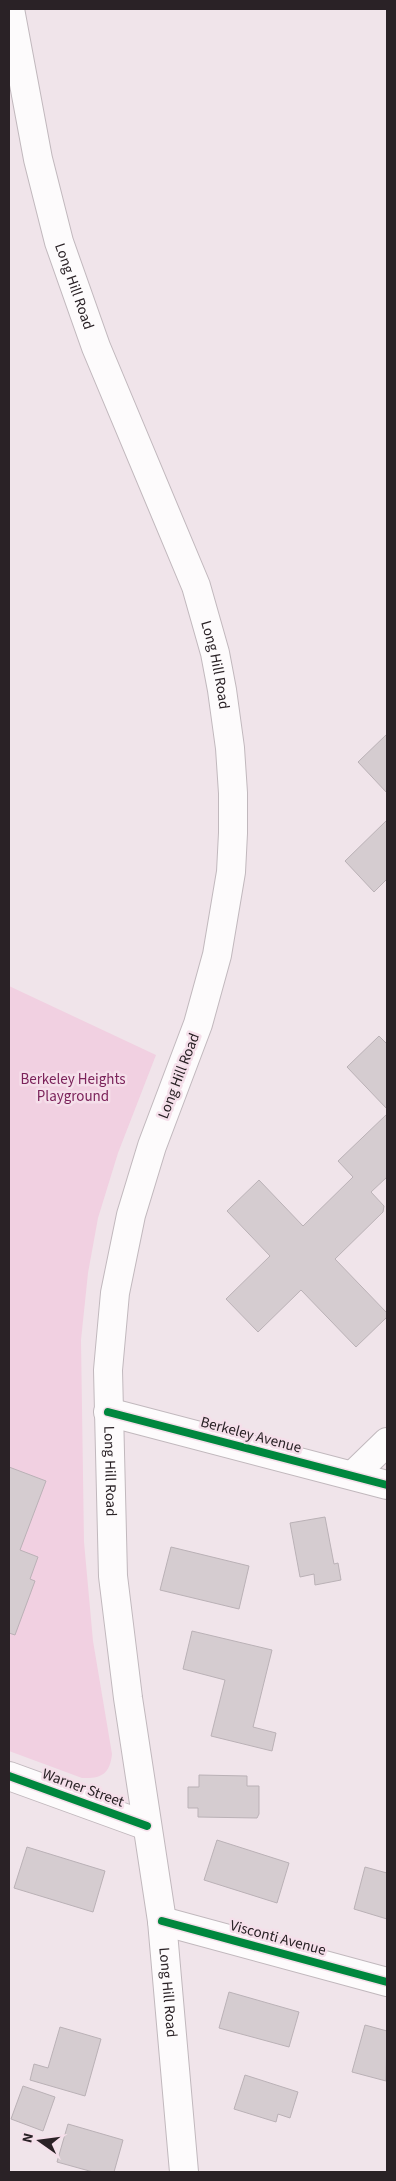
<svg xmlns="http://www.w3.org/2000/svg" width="396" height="2181" font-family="'Source Sans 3',sans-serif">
	<rect width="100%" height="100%" fill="#f0e4ea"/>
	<path fill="#f1d0e1" d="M9,986l147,69 -38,98 -20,65 -10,55 -7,67 3,202 9,99 19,113c-2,20 -11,25 -30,24l-73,-27z"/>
	<g fill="#d5ccd0" stroke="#bab1b6">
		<polygon points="387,734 387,793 358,762"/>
		<polygon points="387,820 387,879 374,892 345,861"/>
		<polygon points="379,1036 387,1044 387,1109 347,1067"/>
		<polygon points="387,1114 387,1177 371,1192 384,1206 383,1212 335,1259 387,1313 387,1317 356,1347 301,1290 258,1332 226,1299 270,1256 227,1211 259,1180 303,1226 353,1177 338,1161"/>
		<polygon points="9,1467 46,1481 20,1550 38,1557 30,1579 35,1581 15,1635 9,1633"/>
		<polygon points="325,1517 334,1564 338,1563 341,1580 315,1585 314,1574 300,1577 290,1523"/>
		<polygon points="171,1547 249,1566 239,1609 160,1590"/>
		<polygon points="192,1631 272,1650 253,1727 276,1733 272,1751 211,1736 225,1680 183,1669"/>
		<polygon points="199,1775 247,1776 247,1786 259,1786 259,1814 257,1818 198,1817 198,1808 188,1808 188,1787 199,1787"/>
		<polygon points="217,1840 289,1863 277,1903 204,1880"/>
		<polygon points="27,1847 105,1871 93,1912 14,1888"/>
		<polygon points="365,1867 387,1873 387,1919 354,1909"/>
		<polygon points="229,1992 299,2012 289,2047 219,2028"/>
		<polygon points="365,2025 387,2031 386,2081 352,2072"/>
		<polygon points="60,2027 101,2039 85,2096 30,2080 34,2064 48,2068"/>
		<polygon points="245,2075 298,2092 290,2118 278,2114 276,2122 234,2109"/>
		<polygon points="23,2086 55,2097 43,2131 11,2119"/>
		<polygon points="68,2124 123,2140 114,2172 93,2172 57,2162"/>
	</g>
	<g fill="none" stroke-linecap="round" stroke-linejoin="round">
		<defs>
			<g id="minor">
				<polyline points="108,1412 387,1485"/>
				<polyline points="353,1475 387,1442"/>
				<polyline points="9,1776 147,1826"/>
				<polyline points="162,1921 387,1982"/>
			</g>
			<g id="secondary">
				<path id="s1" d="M10,9l28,150 21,83 37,105 100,239 19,67 7,37 8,58 3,45v40l-2,39 -14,83 -19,69 -46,122 -21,69 -16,78 -7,77 5,206 15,122 34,223 22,251"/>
			</g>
		</defs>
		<use href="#minor" stroke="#c1b8bd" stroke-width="30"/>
		<use href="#secondary" stroke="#c1b8bd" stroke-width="30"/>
		<use href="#minor" stroke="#fdfbfc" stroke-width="28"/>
		<use href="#secondary" stroke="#fdfbfc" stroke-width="28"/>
		<defs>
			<g id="cycleway">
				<polyline points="108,1412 387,1485"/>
				<polyline points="9,1776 147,1826"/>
				<polyline points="162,1921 387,1982"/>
			</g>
		</defs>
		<use href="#cycleway" stroke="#f5dfea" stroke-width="11"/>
		<use href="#cycleway" stroke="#00873e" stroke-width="8"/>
	</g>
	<g text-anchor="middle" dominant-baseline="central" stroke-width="5" stroke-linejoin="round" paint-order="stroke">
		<g font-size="15" fill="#2a2226" stroke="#f5dfea">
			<text stroke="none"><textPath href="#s1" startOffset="285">Long Hill Road</textPath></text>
			<text stroke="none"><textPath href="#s1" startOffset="690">Long Hill Road</textPath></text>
			<text transform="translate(179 1076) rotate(-69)">Long Hill Road</text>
			<text transform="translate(251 1435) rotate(15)">Berkeley Avenue</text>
			<text stroke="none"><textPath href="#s1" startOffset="1515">Long Hill Road</textPath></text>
			<text transform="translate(83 1788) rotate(20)">Warner Street</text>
			<text transform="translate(278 1938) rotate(15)">Visconti Avenue</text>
			<text stroke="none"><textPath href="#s1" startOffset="2040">Long Hill Road</textPath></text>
		</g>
		<g font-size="15" fill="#7b235a" stroke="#f5dfea">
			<text x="73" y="1079">Berkeley Heights<tspan x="73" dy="17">Playground</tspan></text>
		</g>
	</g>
	<rect width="396" height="2181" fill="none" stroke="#2a2226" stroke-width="20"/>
	<g transform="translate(40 2141) rotate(284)" stroke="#f5dfea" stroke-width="4" paint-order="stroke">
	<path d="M0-4L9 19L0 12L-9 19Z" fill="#2a2226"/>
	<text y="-8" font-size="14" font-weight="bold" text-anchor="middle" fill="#2a2226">N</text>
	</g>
</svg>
